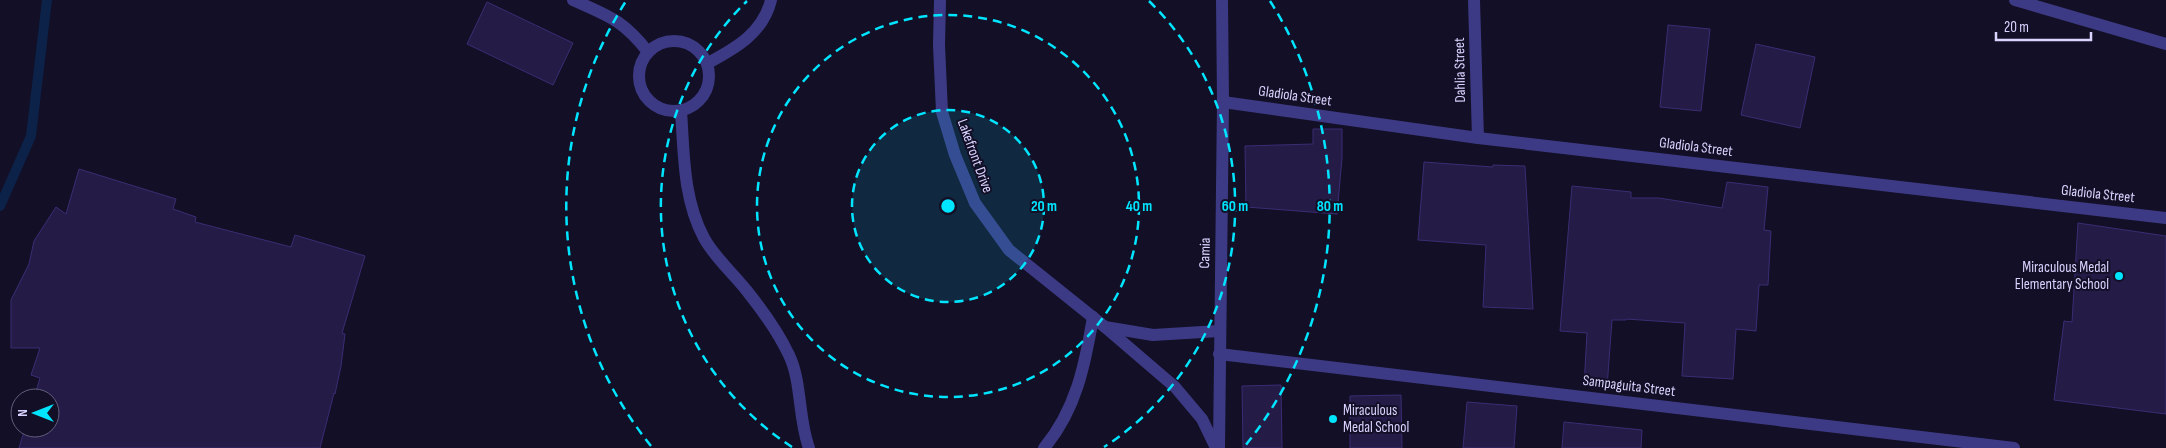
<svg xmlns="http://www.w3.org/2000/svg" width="2166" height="448" font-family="'Sofia Sans Condensed',sans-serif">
	<rect width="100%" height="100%" fill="#130f26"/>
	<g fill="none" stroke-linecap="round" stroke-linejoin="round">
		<polyline stroke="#0c2248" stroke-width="10" points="0,206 31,136 47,0"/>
	</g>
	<g fill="#241b47" stroke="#3b2d73">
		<polygon points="487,2 573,43 553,85 467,44"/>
		<polygon points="1668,25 1710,29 1701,111 1660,107"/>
		<polygon points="1756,44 1815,57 1800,128 1741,115"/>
		<polygon points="1313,129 1342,129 1342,158 1337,214 1246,207 1245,146 1313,144"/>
		<polygon points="1424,162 1493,167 1493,165 1525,166 1533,309 1483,307 1486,245 1418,240"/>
		<polygon points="79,169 176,199 173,209 196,217 195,222 291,247 295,235 365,256 342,333 345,334 341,366 335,394 334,393 320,448 19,448 25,428 50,428 50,398 34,398 40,378 31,375 40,348 11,348 11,300 29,264 34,241 56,207 66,214"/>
		<polygon points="1727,182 1768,187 1764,230 1771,231 1768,285 1759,285 1756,331 1736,329 1733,379 1682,376 1685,323 1626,319 1626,320 1612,320 1607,387 1584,386 1587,333 1560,331 1572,186 1631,192 1631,198 1659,198 1722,208"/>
		<polygon points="2078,223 2166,236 2166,414 2054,400 2064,321 2072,322"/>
		<polygon points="1281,385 1282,448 1243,448 1242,386"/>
		<polygon points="1401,395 1402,448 1350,448 1350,396"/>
		<polygon points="1467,402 1517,406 1514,448 1463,448"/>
		<polygon points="1564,422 1642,430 1641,448 1562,448"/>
	</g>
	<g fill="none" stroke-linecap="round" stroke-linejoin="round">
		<g stroke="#3d3a85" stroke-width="12">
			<path d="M573,0c36,16 50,20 75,52"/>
			<polyline points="940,0 939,45 942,112 955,155 975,203 1009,250 1105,327 1175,387 1202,419 1216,448"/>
			<polyline points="1474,0 1478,138"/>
			<polyline points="2015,0 2166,44"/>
			<circle cx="674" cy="76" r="35"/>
			<path d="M708,63c28,-15 55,-30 63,-63"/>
			<polyline points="1223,102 1478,138 2166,218"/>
			<path d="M681,111c3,42 2,88 23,127 11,20 29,35 43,53 16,20 31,41 42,64 13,27 9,63 20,93"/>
			<polyline points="1105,327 1153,335 1219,331"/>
			<polyline points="1219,354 2014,448"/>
			<path d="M1044,448c32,-38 41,-83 49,-131"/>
			<polyline points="1219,448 1223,102 1222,0"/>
		</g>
	</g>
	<circle cx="948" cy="206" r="96" fill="#00e5ff" fill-opacity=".12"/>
	<g fill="none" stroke="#00e5ff" stroke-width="2.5" stroke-dasharray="9 6">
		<circle cx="948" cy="206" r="96"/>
		<circle cx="948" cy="206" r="191"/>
		<path d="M792 447A287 287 0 0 1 747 1M1149 1A287 287 0 0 1 1104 447"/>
		<path d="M651 446A382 382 0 0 1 626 1M1270 1A382 382 0 0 1 1245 446"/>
	</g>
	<g fill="#00e5ff" stroke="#130f26" stroke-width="2">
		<circle cx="2119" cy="276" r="5"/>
		<circle cx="1333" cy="419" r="5"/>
	</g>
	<g text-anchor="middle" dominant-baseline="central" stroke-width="4" stroke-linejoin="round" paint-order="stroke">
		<g font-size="15" fill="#d9d4ff" stroke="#130f26">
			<text transform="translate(1460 70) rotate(-91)">Dahlia Street</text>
			<text transform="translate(1295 96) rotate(8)">Gladiola Street</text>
			<text transform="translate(1696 147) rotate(7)">Gladiola Street</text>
			<text transform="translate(975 156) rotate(70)">Lakefront Drive</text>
			<text transform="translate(2098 194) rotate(6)">Gladiola Street</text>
			<text transform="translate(1205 253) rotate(-88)">Camia</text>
			<text transform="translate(1629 386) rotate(7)">Sampaguita Street</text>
		</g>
		<g font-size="15" fill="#d9d4ff" stroke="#130f26" text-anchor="end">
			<text x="2109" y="267">Miraculous Medal<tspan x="2109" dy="17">Elementary School</tspan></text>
			<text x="1343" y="410" text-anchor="start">Miraculous<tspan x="1343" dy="17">Medal School</tspan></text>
		</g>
	</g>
	<circle cx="948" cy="206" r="8" fill="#00e5ff" stroke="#130f26" stroke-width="2.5"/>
	<g font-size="15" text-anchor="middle" font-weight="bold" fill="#00e5ff" stroke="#130f26" stroke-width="4" stroke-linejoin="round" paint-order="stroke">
		<text x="1044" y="211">20 m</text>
		<text x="1139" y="211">40 m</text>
		<text x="1235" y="211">60 m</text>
		<text x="1330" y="211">80 m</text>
	</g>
	<g transform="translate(35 413) rotate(270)"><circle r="24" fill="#130f26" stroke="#625e7d"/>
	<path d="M0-4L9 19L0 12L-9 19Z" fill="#00e5ff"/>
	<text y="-8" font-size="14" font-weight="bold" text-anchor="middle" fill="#d9d4ff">N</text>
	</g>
	<path d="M1996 32v8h95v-8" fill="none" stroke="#d9d4ff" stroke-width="2.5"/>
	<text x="2004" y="32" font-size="15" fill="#d9d4ff" stroke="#130f26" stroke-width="4" paint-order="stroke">20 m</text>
</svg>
